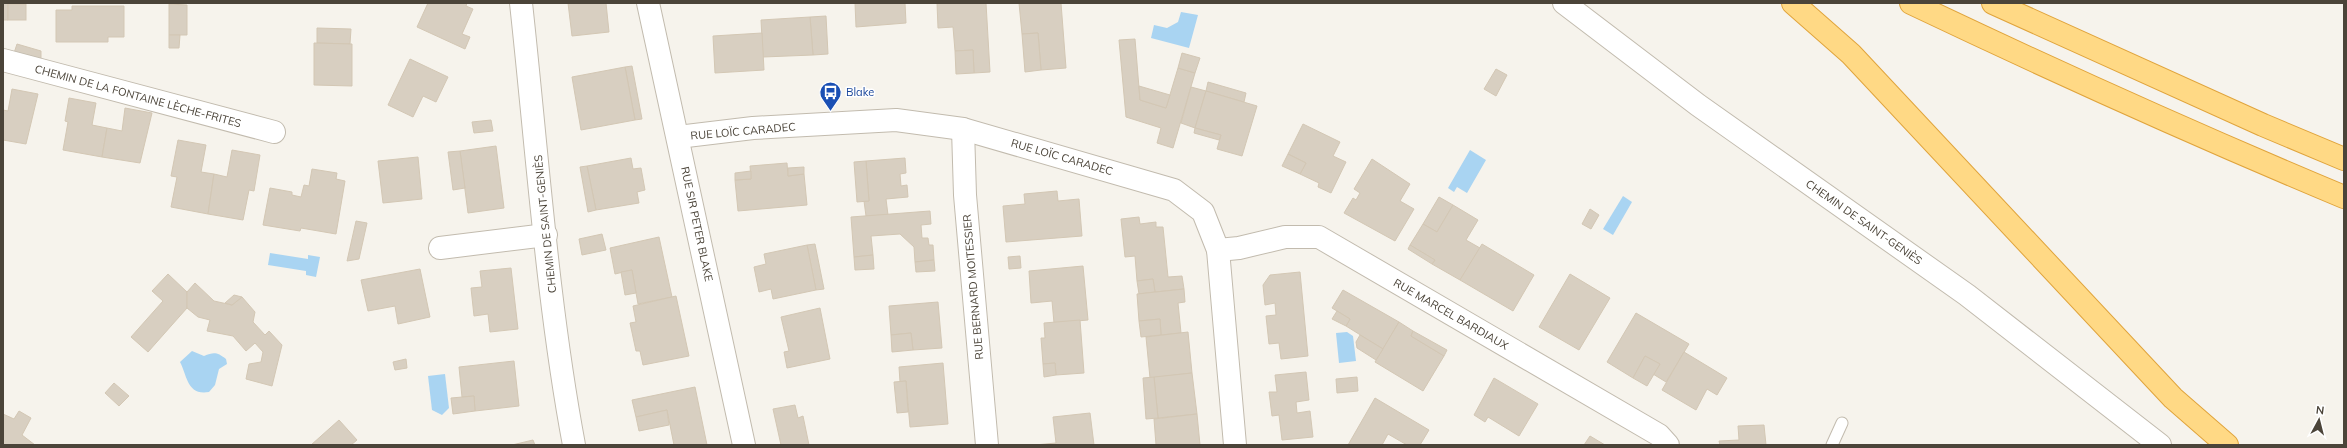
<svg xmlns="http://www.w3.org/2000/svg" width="2347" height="448" font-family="Mulish,sans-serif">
	<rect width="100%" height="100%" fill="#f6f3ec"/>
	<g fill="#a9d4f2">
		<polygon points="1181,12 1198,15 1189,48 1151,38 1154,25 1167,28 1178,22"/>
		<polygon points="1470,150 1486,160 1467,193 1457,187 1454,192 1448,188"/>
		<polygon points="1623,196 1632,202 1613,235 1603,229"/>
		<polygon points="270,253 308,259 308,255 320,257 316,277 306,275 306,271 268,265"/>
		<polygon points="1347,332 1353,336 1356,361 1339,363 1336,333"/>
		<path d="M192,351l12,5c10,-4 13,-4 22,3l1,5 -8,5 -4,16 -6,7c-22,4 -22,-17 -29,-30z"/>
		<polygon points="445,374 449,408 442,415 432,410 428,376"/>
	</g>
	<g fill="#d8cfc1" stroke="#d3c7b4">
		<polygon points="3,3 26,3 26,4 8,4 8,20 3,20"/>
		<polygon points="428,3 467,3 466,6 473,9 462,34 470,37 465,49 417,27"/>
		<polygon points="568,3 606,3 609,32 572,36"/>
		<polygon points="855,3 905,3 906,23 856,27"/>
		<polygon points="937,3 986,3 990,72 974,73 973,50 955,51 953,27 938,28"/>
		<polygon points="1019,3 1061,3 1066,68 1041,70 1038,33 1022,34"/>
		<rect x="8" y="4" width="18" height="16"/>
		<polygon points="169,4 187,5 187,35 169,35"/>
		<polygon points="72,6 124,6 124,37 108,37 108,42 56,42 56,10 72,10"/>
		<polygon points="826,16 828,54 813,55 810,17"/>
		<polygon points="810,17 813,55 763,57 761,20"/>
		<polygon points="317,28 351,29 350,44 317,43"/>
		<polygon points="762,33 764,70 715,73 713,36"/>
		<polygon points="1038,33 1041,70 1025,72 1022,34"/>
		<polygon points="169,35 180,35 179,48 169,48"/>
		<polygon points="1135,39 1140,100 1166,108 1178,68 1195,73 1173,148 1157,143 1161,128 1126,117 1119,40"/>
		<polygon points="314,43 352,44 352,86 314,85"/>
		<polygon points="17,44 41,51 41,64 13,56"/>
		<polygon points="973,50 974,73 956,74 955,51"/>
		<polygon points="1182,53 1200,58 1195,73 1178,68"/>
		<polygon points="410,59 448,77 436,102 423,96 413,117 388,105"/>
		<polygon points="632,66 642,119 635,120 625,67"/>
		<polygon points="625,67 635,120 581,130 572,77"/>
		<polygon points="1496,69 1507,75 1496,96 1484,89"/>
		<polygon points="1208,82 1246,93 1244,102 1206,91"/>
		<polygon points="1139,86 1170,95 1166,108 1140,100"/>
		<polygon points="1191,87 1206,91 1195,128 1181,123"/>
		<polygon points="12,89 38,94 26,144 3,140 3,110 8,111"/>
		<polygon points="1206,91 1257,106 1242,156 1217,149 1221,135 1195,128"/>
		<polygon points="69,98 96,103 92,125 107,128 102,157 63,150 68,122 65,121"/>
		<polygon points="125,108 152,113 140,163 102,157 107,128 122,131"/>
		<polygon points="491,120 493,131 474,133 472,122"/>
		<polygon points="1303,124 1340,142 1333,156 1346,162 1331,193 1318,187 1319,183 1300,174 1306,163 1288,154"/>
		<polygon points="1195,128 1221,135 1219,140 1194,133"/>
		<polygon points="178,140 206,145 201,172 214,174 208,214 171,207 177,177 171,176"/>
		<polygon points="496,146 504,208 468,213 460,151"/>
		<polygon points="232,150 260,155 254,191 249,190 243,220 208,214 214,174 227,177"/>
		<polygon points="460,151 465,188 453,190 448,152"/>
		<polygon points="1288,154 1306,163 1300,174 1282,166"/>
		<polygon points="418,157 422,199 383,203 378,161"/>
		<polygon points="631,158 633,169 641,168 645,190 637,192 639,203 596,210 587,166"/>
		<polygon points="905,158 906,173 900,174 901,186 907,185 908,197 886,199 888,215 866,216 864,201 869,201 866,161"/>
		<polygon points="1372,159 1410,184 1400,201 1414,209 1395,241 1344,213 1353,198 1356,200 1360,193 1354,189"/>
		<polygon points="866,161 869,201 857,202 854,162"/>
		<polygon points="787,163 788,176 804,174 807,205 738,211 735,180 751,179 750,166"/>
		<polygon points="587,166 596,210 588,212 580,167"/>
		<polygon points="804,167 804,174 788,176 788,168"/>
		<polygon points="312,169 337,173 336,179 345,181 336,234 301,228 300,231 263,225 270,188 292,192 292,195 301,197 304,185 309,186"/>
		<polygon points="751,171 751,179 735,180 735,173"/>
		<polygon points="1057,191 1058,201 1079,199 1082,236 1006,242 1003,206 1025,204 1024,194"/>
		<polygon points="1439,197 1453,205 1437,232 1423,224"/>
		<polygon points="1453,205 1478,220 1466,240 1480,248 1460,280 1432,264 1435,260 1410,245 1423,224 1437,232"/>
		<polygon points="1590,209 1599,215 1591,229 1582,224"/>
		<polygon points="930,211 931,224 921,225 922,238 928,238 929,245 933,245 934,260 915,262 914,247 900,234 871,236 873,255 854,257 851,217"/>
		<polygon points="1139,217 1140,224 1156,222 1156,227 1163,227 1168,277 1182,276 1184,289 1155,292 1153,279 1137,281 1135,256 1125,257 1121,219"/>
		<polygon points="356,221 367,223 359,259 347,261"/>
		<polygon points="602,234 606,250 582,255 579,239"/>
		<polygon points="659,237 672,297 638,304 632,270 615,274 610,248"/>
		<polygon points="815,244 824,289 816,290 807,245"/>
		<polygon points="1482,244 1534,275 1513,311 1460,280"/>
		<polygon points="807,245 816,290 773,299 771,289 759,292 754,267 766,264 764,254"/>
		<polygon points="1410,245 1435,260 1432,264 1408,249"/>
		<polygon points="873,255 874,269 855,270 854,257"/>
		<polygon points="1020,256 1021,268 1009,269 1008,257"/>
		<polygon points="934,260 935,271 916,272 915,262"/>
		<polygon points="1083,266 1088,320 1054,323 1052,301 1031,303 1029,271"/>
		<polygon points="511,268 518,329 490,332 488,314 474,316 471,288 482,287 480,271"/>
		<polygon points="420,269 430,317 398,324 395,306 368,311 361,280"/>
		<polygon points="632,270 636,293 625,295 621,272"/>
		<polygon points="1300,272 1308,356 1281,359 1279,343 1269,344 1266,316 1276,315 1275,303 1265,305 1263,285 1270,275"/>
		<polygon points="168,274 187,292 187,308 148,352 131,337 163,301 152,291"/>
		<polygon points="1570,274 1610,298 1579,350 1539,327"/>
		<polygon points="1153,279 1155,292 1139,294 1137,281"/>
		<polygon points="195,283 214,301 232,305 242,297 255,312 253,322 265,335 269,331 282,345 272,386 246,379 249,364 261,362 263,352 255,343 246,351 233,336 207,331 210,320 198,317 187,308 187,292"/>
		<polygon points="1184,289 1185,302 1178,303 1181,333 1161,335 1160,319 1139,321 1137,294"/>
		<polygon points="1343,290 1399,322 1383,349 1346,326 1350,319 1332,308"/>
		<polygon points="234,295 242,297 232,305 225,303"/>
		<polygon points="676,296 689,356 643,365 640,351 636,351 630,323 636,322 633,306"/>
		<polygon points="938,302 942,348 913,350 911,333 891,335 889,306"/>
		<polygon points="820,308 830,359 787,368 784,352 789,351 781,317"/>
		<polygon points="1337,311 1350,319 1346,326 1332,319"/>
		<polygon points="1636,313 1689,344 1666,382 1653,374 1660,364 1645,356 1633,378 1607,362"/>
		<polygon points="1160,319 1161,335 1141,337 1139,321"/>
		<polygon points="1080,320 1084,373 1056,375 1055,363 1043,364 1041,338 1045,338 1044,323"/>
		<polygon points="1399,322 1413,331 1411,336 1444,356 1423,391 1375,362"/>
		<polygon points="1413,331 1447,350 1444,356 1411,336"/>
		<polygon points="1188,332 1192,373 1150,378 1146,337"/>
		<polygon points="911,333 913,350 892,352 891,335"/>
		<polygon points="1360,335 1383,349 1376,360 1357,348 1356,342"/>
		<polygon points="1684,352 1727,378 1717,395 1707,389 1696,410 1662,390"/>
		<polygon points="1645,356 1660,364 1647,386 1633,378"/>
		<polygon points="406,359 407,368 395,370 393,362"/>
		<polygon points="514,361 519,406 475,411 474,396 462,397 459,367"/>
		<polygon points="943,363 948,424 910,427 906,381 900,382 899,367"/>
		<polygon points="1055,363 1056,375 1044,377 1043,364"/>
		<polygon points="1306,372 1309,400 1296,402 1297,413 1310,411 1313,437 1282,440 1279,415 1272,416 1269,392 1277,392 1275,375"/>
		<polygon points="1192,373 1197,414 1158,418 1154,377"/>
		<polygon points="1154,377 1158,418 1146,419 1143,378"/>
		<polygon points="1357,377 1358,391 1337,393 1336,379"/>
		<polygon points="1494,378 1538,404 1519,436 1488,417 1485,422 1474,415"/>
		<polygon points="906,381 908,412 897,413 894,382"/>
		<polygon points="114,383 129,396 119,406 105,393"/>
		<polygon points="695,387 707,445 674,445 667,410 636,417 632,400"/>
		<polygon points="474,396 475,411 453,414 451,398"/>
		<polygon points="1375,398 1429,430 1420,445 1407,445 1388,434 1382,445 1348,445"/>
		<polygon points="795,405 798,418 803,416 809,445 781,445 773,409"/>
		<polygon points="667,410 669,425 639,431 636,417"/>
		<polygon points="19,411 31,418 22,435 35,445 3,445 3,414 14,419"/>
		<polygon points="1090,413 1094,445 1035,445 1056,443 1053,417"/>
		<polygon points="1197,414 1200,445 1156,445 1154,419"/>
		<polygon points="339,420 357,440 351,445 311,445"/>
		<polygon points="1764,425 1766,445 1720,445 1719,441 1739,440 1738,426"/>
		<polygon points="1590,436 1605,445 1584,445"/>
		<polygon points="533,440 535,445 512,445"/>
	</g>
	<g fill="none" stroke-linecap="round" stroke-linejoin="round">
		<defs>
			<polyline id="service" points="1832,445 1842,423"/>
			<g id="minor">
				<path d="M521,3c16,146 26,298 53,442"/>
				<polyline points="648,3 744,445"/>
				<polyline points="1564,3 1698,105 1967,295 2160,445"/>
				<polyline points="3,60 274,132"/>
				<polyline points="963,129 965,195 987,445"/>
				<polyline points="678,137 753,128 896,120 963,129 1174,190 1203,212 1218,250 1235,445"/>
				<polyline points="440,248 546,235"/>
				<polyline points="1218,250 1239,248 1285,237 1319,237 1659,435 1668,445"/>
			</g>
			<g id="trunk">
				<polyline points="1793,3 1851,54 2173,398 2227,445"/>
				<path d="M1911,3c143,68 287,133 433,194"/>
				<polyline points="1993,3 2263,125 2344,159"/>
			</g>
		</defs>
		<use href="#service" stroke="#c2bbae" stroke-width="13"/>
		<use href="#minor" stroke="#c2bbae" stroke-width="24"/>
		<use href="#trunk" stroke="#e0a43c" stroke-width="24"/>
		<use href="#service" stroke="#fff" stroke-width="11"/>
		<use href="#minor" stroke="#fff" stroke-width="22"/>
		<use href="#trunk" stroke="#ffd985" stroke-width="22"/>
	</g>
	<defs>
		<symbol id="bus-pin" viewBox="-11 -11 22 30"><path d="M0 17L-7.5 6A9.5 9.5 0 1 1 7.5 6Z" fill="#1a4fb4" stroke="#fff"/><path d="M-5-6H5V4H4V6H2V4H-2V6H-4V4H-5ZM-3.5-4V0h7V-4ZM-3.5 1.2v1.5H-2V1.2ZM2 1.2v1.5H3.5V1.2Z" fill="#fff"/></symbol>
	</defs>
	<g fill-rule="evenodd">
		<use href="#bus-pin" x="818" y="80" width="25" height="34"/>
	</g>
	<g text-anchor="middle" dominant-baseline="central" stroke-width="3" stroke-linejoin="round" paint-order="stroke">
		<g font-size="11" fill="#164399" stroke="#fff" text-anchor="start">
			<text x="846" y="92">Blake</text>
		</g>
		<g font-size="11" fill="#4b4439" stroke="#fff">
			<text transform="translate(138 96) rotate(15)">CHEMIN DE LA FONTAINE LÈCHE-FRITES</text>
			<text transform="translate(743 131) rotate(-5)">RUE LOÏC CARADEC</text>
			<text transform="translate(1062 157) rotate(16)">RUE LOÏC CARADEC</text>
			<text transform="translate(1864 222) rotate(35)">CHEMIN DE SAINT-GENIÈS</text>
			<text transform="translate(545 224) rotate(-96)">CHEMIN DE SAINT-GENIÈS</text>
			<text transform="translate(697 224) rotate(78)">RUE SIR PETER BLAKE</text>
			<text transform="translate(973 287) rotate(-95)">RUE BERNARD MOITESSIER</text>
			<text transform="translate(1451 314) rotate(30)">RUE MARCEL BARDIAUX</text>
		</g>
	</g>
	<rect width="2347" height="448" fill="none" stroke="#4b4439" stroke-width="8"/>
	<g transform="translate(2319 420) rotate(7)" stroke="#ffffff" stroke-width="3" paint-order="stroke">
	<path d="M0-3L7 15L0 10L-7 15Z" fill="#4b4439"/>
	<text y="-6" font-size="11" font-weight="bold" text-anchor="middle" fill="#4b4439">N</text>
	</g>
</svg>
